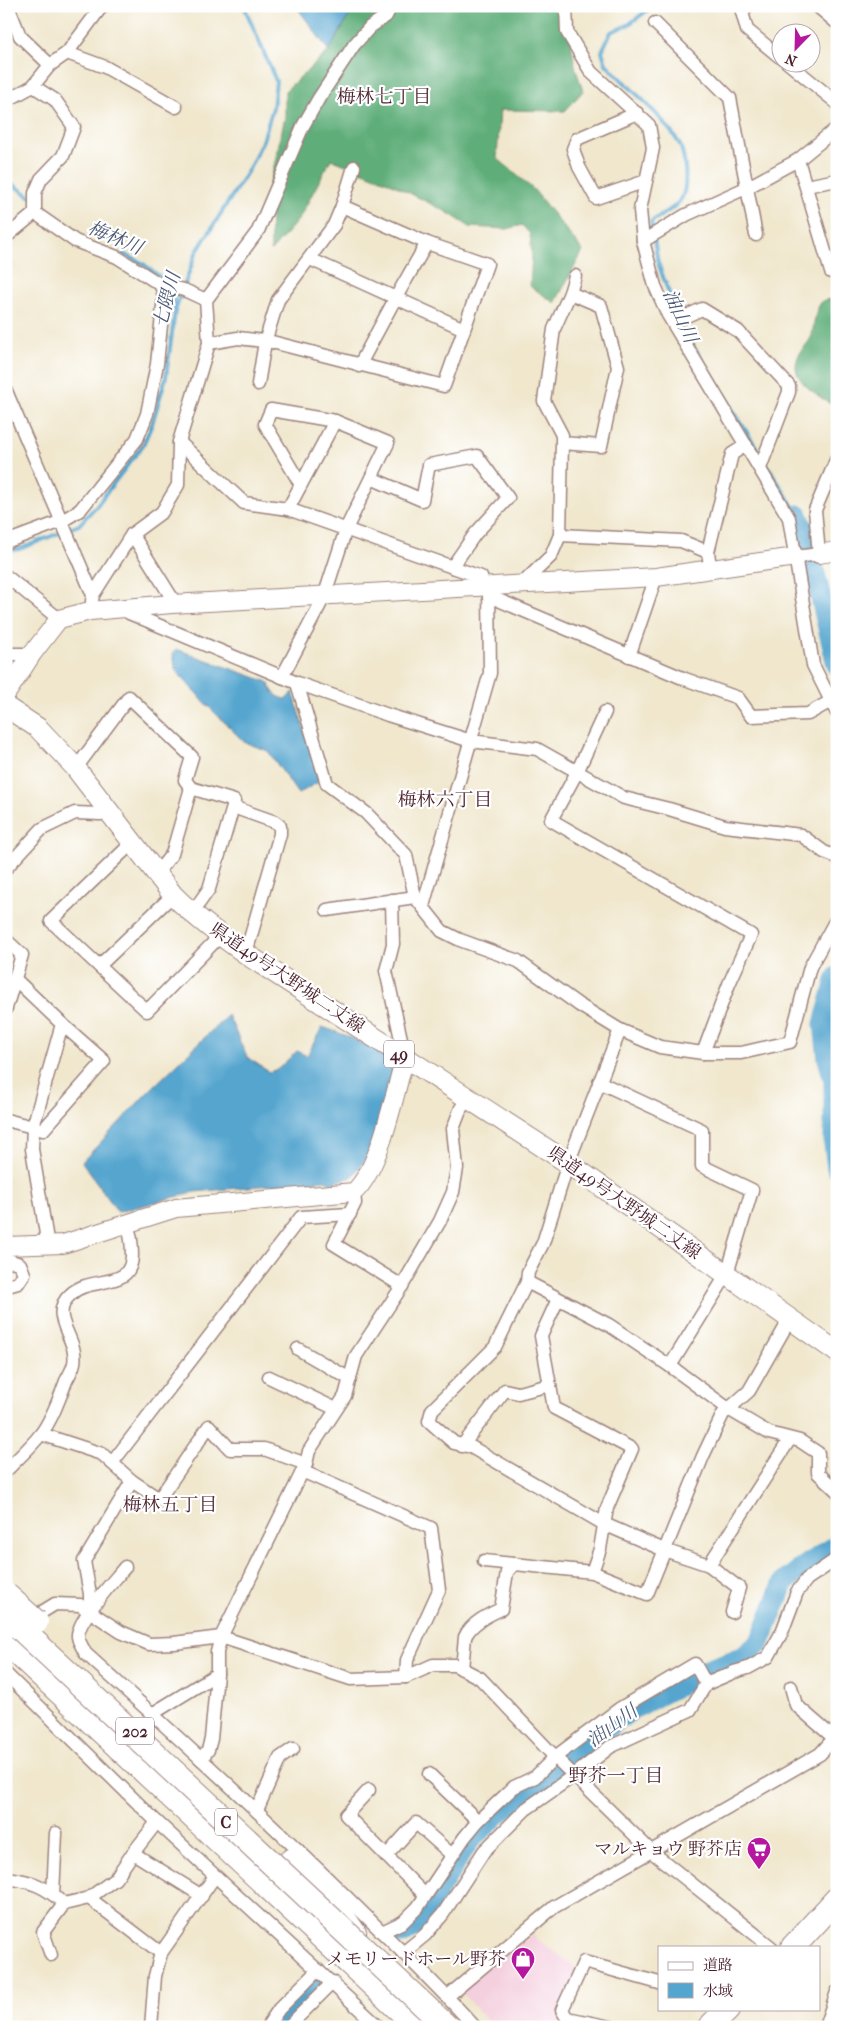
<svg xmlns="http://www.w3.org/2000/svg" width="843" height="2033" font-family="'IM FELL French Canon','Noto Serif JP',serif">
	<rect width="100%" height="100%" fill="#fff"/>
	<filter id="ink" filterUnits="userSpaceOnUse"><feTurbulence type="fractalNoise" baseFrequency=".02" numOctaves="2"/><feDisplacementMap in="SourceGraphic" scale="10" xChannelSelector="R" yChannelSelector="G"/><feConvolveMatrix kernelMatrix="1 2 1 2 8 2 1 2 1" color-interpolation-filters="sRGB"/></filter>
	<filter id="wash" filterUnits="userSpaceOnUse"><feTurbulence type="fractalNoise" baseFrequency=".0096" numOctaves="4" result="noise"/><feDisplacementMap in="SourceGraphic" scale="20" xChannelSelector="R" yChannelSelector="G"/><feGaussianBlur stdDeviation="1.12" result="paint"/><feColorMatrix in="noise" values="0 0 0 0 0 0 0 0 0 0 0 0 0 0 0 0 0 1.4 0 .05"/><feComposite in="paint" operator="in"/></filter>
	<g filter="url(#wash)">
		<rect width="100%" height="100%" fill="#f0e7cd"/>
		<polygon fill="#f4cfde" points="532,1935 579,1970 561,2007 565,2027 509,2027 487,2021 459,1990"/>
		<g fill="#5fae79" stroke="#546652">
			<polygon points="360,6 564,6 576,70 583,91 565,111 500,110 497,158 534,190 583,251 555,303 530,286 532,256 530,234 522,225 507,229 470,227 445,211 386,181 331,159 299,219 271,251 270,184 285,117 285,91 329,51 347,19"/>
			<path d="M831,299l6,1v106c-6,-1 -9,-4 -14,-7 -14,-10 -33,-22 -25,-42 3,-9 12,-13 14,-23 3,-13 2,-21 10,-33z"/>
		</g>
		<g fill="#54a5cf" stroke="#4f627d">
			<polygon points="296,6 360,6 347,19 329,51"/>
			<path d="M176,649l92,33c4,9 7,15 18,17l7,-7 27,89 -22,13 -30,-43 -24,-9 -36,-36 -32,-35 -3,-16z"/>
			<path d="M228,1015l19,42 22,15 9,-3 19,-18 10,5 15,-29c26,8 52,20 74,37l-28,92 -16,21 -21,6 -6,-3 -131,12 -76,20 -36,-50 67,-71z"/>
		</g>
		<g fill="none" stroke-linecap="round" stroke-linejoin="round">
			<g stroke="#54a5cf" stroke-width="4">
				<path d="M653,6l-25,19 -17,7 -9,19 4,13c23,24 55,50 73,79 6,11 10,45 2,56 -6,10 -20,16 -30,23l7,41 20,55"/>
				<polyline points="6,180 31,197"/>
				<polyline points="37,201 69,230"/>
				<polyline points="123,254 142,263 167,282"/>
				<polyline points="172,290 174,294 174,308"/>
				<polyline points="692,344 761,455"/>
				<polyline points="766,463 798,515"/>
				<polyline points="6,551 20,549 79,525 97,505 143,445 152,424 166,377 175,311 196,253 249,169 263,140 273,108 276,81 244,6"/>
			</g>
			<g stroke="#54a5cf" stroke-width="21">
				<polyline points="798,515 806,536 837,665"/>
				<polyline points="837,977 824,1024 828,1059 834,1080 834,1144 837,1168"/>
				<polyline points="402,1934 416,1926 469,1841 500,1812 532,1790 568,1758 631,1710 707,1670 743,1657 760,1642 784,1582 809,1563 837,1545"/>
				<polyline points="276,2027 318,1985"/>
			</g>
		</g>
	</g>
	<g filter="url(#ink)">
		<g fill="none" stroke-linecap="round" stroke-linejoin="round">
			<defs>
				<g id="street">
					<polyline points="8,6 20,36 50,65"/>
					<polyline points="566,6 567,32 591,72 649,125 653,148 640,210 643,241 655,286 668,315 789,518 813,665 837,713"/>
					<polyline points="747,6 742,12 747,30 780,57"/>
					<polyline points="817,6 837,23"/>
					<polyline points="655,23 730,98 756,235"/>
					<polyline points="67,53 105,67 176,107"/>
					<polyline points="787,62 837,103"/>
					<polyline points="33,86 55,100 74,127 63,156 41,179 35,193 35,213"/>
					<polyline points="6,101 33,86 50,65 67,53 102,6"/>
					<polyline points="637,113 577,139 573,149 579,167 596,198 646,181"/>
					<polyline points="798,160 831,272 837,270"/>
					<polyline points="806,186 837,180"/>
					<polyline points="6,237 35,213 75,241 117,257 161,285 164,296 157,364 147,414 137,439 80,510 62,521 6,542"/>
					<polyline points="643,241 686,215 748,187 798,160 837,128"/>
					<polyline points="310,259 464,329"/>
					<polyline points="161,285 184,290 206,300"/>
					<polyline points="570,293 575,276"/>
					<polyline points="673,322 702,309 738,331 789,386 789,392 760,468"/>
					<polyline points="209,343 238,338 272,342 444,386 487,264 427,243 342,206"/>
					<polyline points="359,366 395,299 427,243"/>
					<polyline points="258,384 265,342 278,300 334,225 342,206 354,167"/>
					<polyline points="6,391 93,595 92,601"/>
					<polyline points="179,442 244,503 288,509 481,577 484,587"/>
					<polyline points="371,478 422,500 429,465 477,456 508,498 475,534 452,567"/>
					<polyline points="288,509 335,421 271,410 265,424 301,485"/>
					<polyline points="132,534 172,598 172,604"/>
					<polyline points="560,535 681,541 708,552"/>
					<polyline points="796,557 819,554 815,510 837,458"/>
					<polyline points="709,559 708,552 732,454 746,445"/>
					<polyline points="6,576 59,619"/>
					<polyline points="521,585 551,556 560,535 562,443 562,435 544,401 554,329 570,293 601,306 618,367 601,446 562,443"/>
					<polyline points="93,595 132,534 162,512 178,485 179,442 209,343 206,300 258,231 303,126 319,98 354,45 370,27 386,16 391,6"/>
					<polyline points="489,596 685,679 738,698 751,716 808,714 831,701"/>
					<polyline points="127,609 129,613 297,683 388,715 471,741 537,749 624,798 669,809 725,826 801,835 824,852 837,857"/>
					<polyline points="6,654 32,654"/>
					<polyline points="629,656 656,577"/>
					<polyline points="282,677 324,597 346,529 388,443 335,421"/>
					<polyline points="297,683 327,784 366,813 406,855 415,897 442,931 460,940 518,961 579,1005 620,1030 660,1047 703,1053 741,1053 790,1042 810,967 837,918"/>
					<polyline points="605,712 577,772 551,820 751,935 729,984 703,1053"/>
					<polyline points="76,768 129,697 192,757 185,780 191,788 234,801 233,807 275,822 280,826 280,834 246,953"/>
					<polyline points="132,843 51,921 147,1011 220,936"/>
					<polyline points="6,868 42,829 75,813 100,814 110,813"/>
					<polyline points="156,874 172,854 191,788"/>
					<polyline points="392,900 393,944 386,971 405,1057"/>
					<polyline points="423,906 490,673 489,589"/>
					<polyline points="327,910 415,897"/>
					<polyline points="192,913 209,889 233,807"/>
					<polyline points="6,940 22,955 6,1008"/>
					<polyline points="99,966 173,895"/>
					<polyline points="620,1030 568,1163 543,1243 528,1272 527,1282 495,1347 432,1410 429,1421 454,1443 471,1447 604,1524 664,1550 709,1565 739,1588 732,1612"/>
					<polyline points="599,1082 702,1130 702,1166 752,1190 727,1274 670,1366"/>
					<polyline points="6,1120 33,1127 62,1024 15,979"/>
					<polyline points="354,1192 355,1203 334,1244 402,1286"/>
					<polyline points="48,1246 32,1149 33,1127 43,1130 104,1061 62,1024"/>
					<polyline points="6,1263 12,1261 20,1264 24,1274 18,1283 11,1285 6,1284"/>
					<polyline points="527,1282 609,1325 670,1366 730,1410 769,1433 800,1441 818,1453 818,1473 837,1491"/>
					<polyline points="558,1299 541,1336 554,1408 632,1449 607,1508 600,1549 592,1572"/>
					<polyline points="298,1349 350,1379"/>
					<polyline points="269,1377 336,1409"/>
					<polyline points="41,1434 102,1454 132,1481 159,1499 209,1426 230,1449 264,1449 306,1464 221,1637 217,1652 217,1674 211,1739 208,1750 201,1759"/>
					<polyline points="462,1446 505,1390 518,1393 550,1385"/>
					<polyline points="112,1463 301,1217 350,1214"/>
					<polyline points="306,1464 309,1451 345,1396 356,1356 402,1286 440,1221 453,1192 457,1168 453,1129 461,1108 468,1099"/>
					<path d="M6,1471c11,-12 24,-23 34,-36 11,-13 20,-38 26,-54 3,-6 7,-12 8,-18 5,-25 -28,-47 -3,-69 20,-19 61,-3 61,-39 0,-10 -1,-21 -5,-30"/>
					<polyline points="304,1472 431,1528 439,1590 407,1660 406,1677"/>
					<polyline points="484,1561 592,1572 647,1594 703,1456 723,1414 749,1391 790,1319"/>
					<polyline points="709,1565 790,1439"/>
					<path d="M125,1567c-11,14 -46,51 -47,68 -1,5 5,12 7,18 102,92 203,185 300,282 31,30 61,60 90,92"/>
					<polyline points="90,1611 90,1594 84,1561 132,1481"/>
					<polyline points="29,1620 55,1604 80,1605 121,1632 149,1644 174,1643 221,1637 351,1679 406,1677 433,1665 455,1665 480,1678 555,1757 652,1852 771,1947"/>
					<path d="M462,1669l3,-32c6,-14 23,-22 36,-28l6,-37 7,-8"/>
					<polyline points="6,1674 157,1822 379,2027"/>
					<polyline points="791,1687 796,1705 834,1738"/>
					<polyline points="152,1714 217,1674"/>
					<polyline points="429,1774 478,1821"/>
					<polyline points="369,1790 346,1815 425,1895"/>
					<polyline points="257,1810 280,1758 293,1749"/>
					<polyline points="133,1853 202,1896"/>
					<polyline points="386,1856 416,1823 452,1855"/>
					<path d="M6,1878c25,3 40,8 58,26"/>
					<polyline points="53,1894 56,1833"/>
					<polyline points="89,1898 161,1953"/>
					<polyline points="382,1932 403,1922 418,1907 464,1838 478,1821 514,1787 535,1777 555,1757 619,1709 695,1664 706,1684"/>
					<polyline points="403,1953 425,1935 443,1914 484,1851 526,1809 573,1776 610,1747 690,1710 706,1684 734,1672 748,1668 768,1657 782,1632 797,1592 807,1579 837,1559"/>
					<polyline points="51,1955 43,1932 64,1904 89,1898 115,1879 133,1853 157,1822"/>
					<polyline points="448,1996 554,1907 820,1754 837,1735"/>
					<polyline points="151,2027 155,1976 161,1953 215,1876"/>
					<polyline points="267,2027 279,2009 318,1970"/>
					<polyline points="288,2027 333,1982"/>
					<polyline points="611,2027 567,2018 562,2010 584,1962 659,1983"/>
					<polyline points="825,2027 837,1992"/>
				</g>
				<g id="secondary">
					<polyline points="819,554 837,551"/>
					<polyline points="6,694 32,654 59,619 90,611 172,604 656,577 796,557"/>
					<path d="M6,1246l57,-2 113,-36 178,-16c27,-25 40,-97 51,-135"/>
				</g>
				<path id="primary" d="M6,707l32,21 36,38 99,129c24,24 52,44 79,63l316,205 269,189"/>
				<g id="highway">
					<polyline points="6,1642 418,2027"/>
					<polyline points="291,1861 331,1900 354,1933"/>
					<polyline points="793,1947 837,1899"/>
					<polyline points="710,2027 728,2009"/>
				</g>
			</defs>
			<use href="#street" stroke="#9d837c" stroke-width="15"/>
			<use href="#secondary" stroke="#9d837c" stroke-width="20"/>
			<use href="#primary" stroke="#9d837c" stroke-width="22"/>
			<use href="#highway" stroke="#9d837c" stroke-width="26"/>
			<use href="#street" stroke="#fff" stroke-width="12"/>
			<use href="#secondary" stroke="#fff" stroke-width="18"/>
			<use href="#primary" stroke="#fff" stroke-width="20"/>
			<use href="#highway" stroke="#fff" stroke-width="24"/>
			<defs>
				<g id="highway-bridge">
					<polyline points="6,1595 36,1622"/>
					<polyline points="6,1615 447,2027"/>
				</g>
			</defs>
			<use href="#highway-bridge" stroke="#9d837c" stroke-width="26" stroke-linecap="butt"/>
			<use href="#highway-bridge" stroke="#fff" stroke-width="24"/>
		</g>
	</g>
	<defs>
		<symbol id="supermarket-pin" viewBox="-11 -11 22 30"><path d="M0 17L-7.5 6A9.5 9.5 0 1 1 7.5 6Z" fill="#b5179e" stroke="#fff"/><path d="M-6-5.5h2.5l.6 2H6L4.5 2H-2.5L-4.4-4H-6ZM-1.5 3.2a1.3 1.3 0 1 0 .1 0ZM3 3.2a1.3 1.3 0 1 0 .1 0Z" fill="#fff"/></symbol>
		<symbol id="shop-pin" viewBox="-11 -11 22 30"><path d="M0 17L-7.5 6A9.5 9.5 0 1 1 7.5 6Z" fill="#b5179e" stroke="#fff"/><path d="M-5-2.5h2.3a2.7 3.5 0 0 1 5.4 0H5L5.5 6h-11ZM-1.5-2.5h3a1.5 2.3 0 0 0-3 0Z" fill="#fff"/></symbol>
	</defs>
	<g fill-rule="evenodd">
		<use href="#supermarket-pin" x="745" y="1835" width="28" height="38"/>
		<use href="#shop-pin" x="509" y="1945" width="28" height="38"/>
	</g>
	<g text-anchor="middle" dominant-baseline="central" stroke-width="4.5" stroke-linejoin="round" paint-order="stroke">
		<g fill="#fff" stroke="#80626b" stroke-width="1">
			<rect x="384" y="1040.5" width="30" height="27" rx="4"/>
			<rect x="116" y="1717.5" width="38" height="27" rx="4"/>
			<rect x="215" y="1808.5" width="22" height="27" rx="4"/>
		</g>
		<g font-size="16" font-weight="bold" fill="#4a1f2b">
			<text x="399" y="1054">49</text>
			<text x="135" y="1731">202</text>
			<text x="226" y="1822">C</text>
		</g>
		<g font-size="18" fill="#4a1f2b" stroke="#fff">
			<text transform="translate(287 978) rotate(34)">県道49号大野城二丈線</text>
			<text transform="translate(624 1203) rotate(35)">県道49号大野城二丈線</text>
		</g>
		<g font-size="18" fill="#4a1f2b" stroke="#fff" text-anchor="end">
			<text x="742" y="1849">マルキョウ 野芥店</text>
			<text x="506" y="1959">メモリードホール野芥</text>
		</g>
		<g font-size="19" fill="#4a1f2b" stroke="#fff">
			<text x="384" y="97">梅林七丁目</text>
			<text x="445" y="800">梅林六丁目</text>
			<text x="170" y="1505">梅林五丁目</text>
			<text x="616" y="1776">野芥一丁目</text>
		</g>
		<g font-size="19" font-style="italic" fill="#4e5b75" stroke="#fff">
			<text transform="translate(115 238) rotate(23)">梅林川</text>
			<text transform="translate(167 300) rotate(-75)">七隈川</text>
			<text transform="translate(680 316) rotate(66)">油山川</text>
			<text transform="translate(612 1726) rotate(-36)">油山川</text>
		</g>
	</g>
	<rect width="843" height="2033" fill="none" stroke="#fff" stroke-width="25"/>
	<rect x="658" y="1946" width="162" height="65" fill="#ffffff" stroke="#b7a5aa"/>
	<rect x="668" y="1962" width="25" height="8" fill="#ffffff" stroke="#b7a5aa"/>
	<text x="703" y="1970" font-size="15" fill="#4a1f2b">道路</text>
	<rect x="668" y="1983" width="25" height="15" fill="#54a5cf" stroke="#b7a5aa"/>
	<text x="703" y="1996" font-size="15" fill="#4a1f2b">水域</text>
	<g transform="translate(796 48) rotate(203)"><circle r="24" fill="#ffffff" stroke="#b7a5aa"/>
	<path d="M0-4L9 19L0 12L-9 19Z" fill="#b5179e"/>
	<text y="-8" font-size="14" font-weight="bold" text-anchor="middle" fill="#4a1f2b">N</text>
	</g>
</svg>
